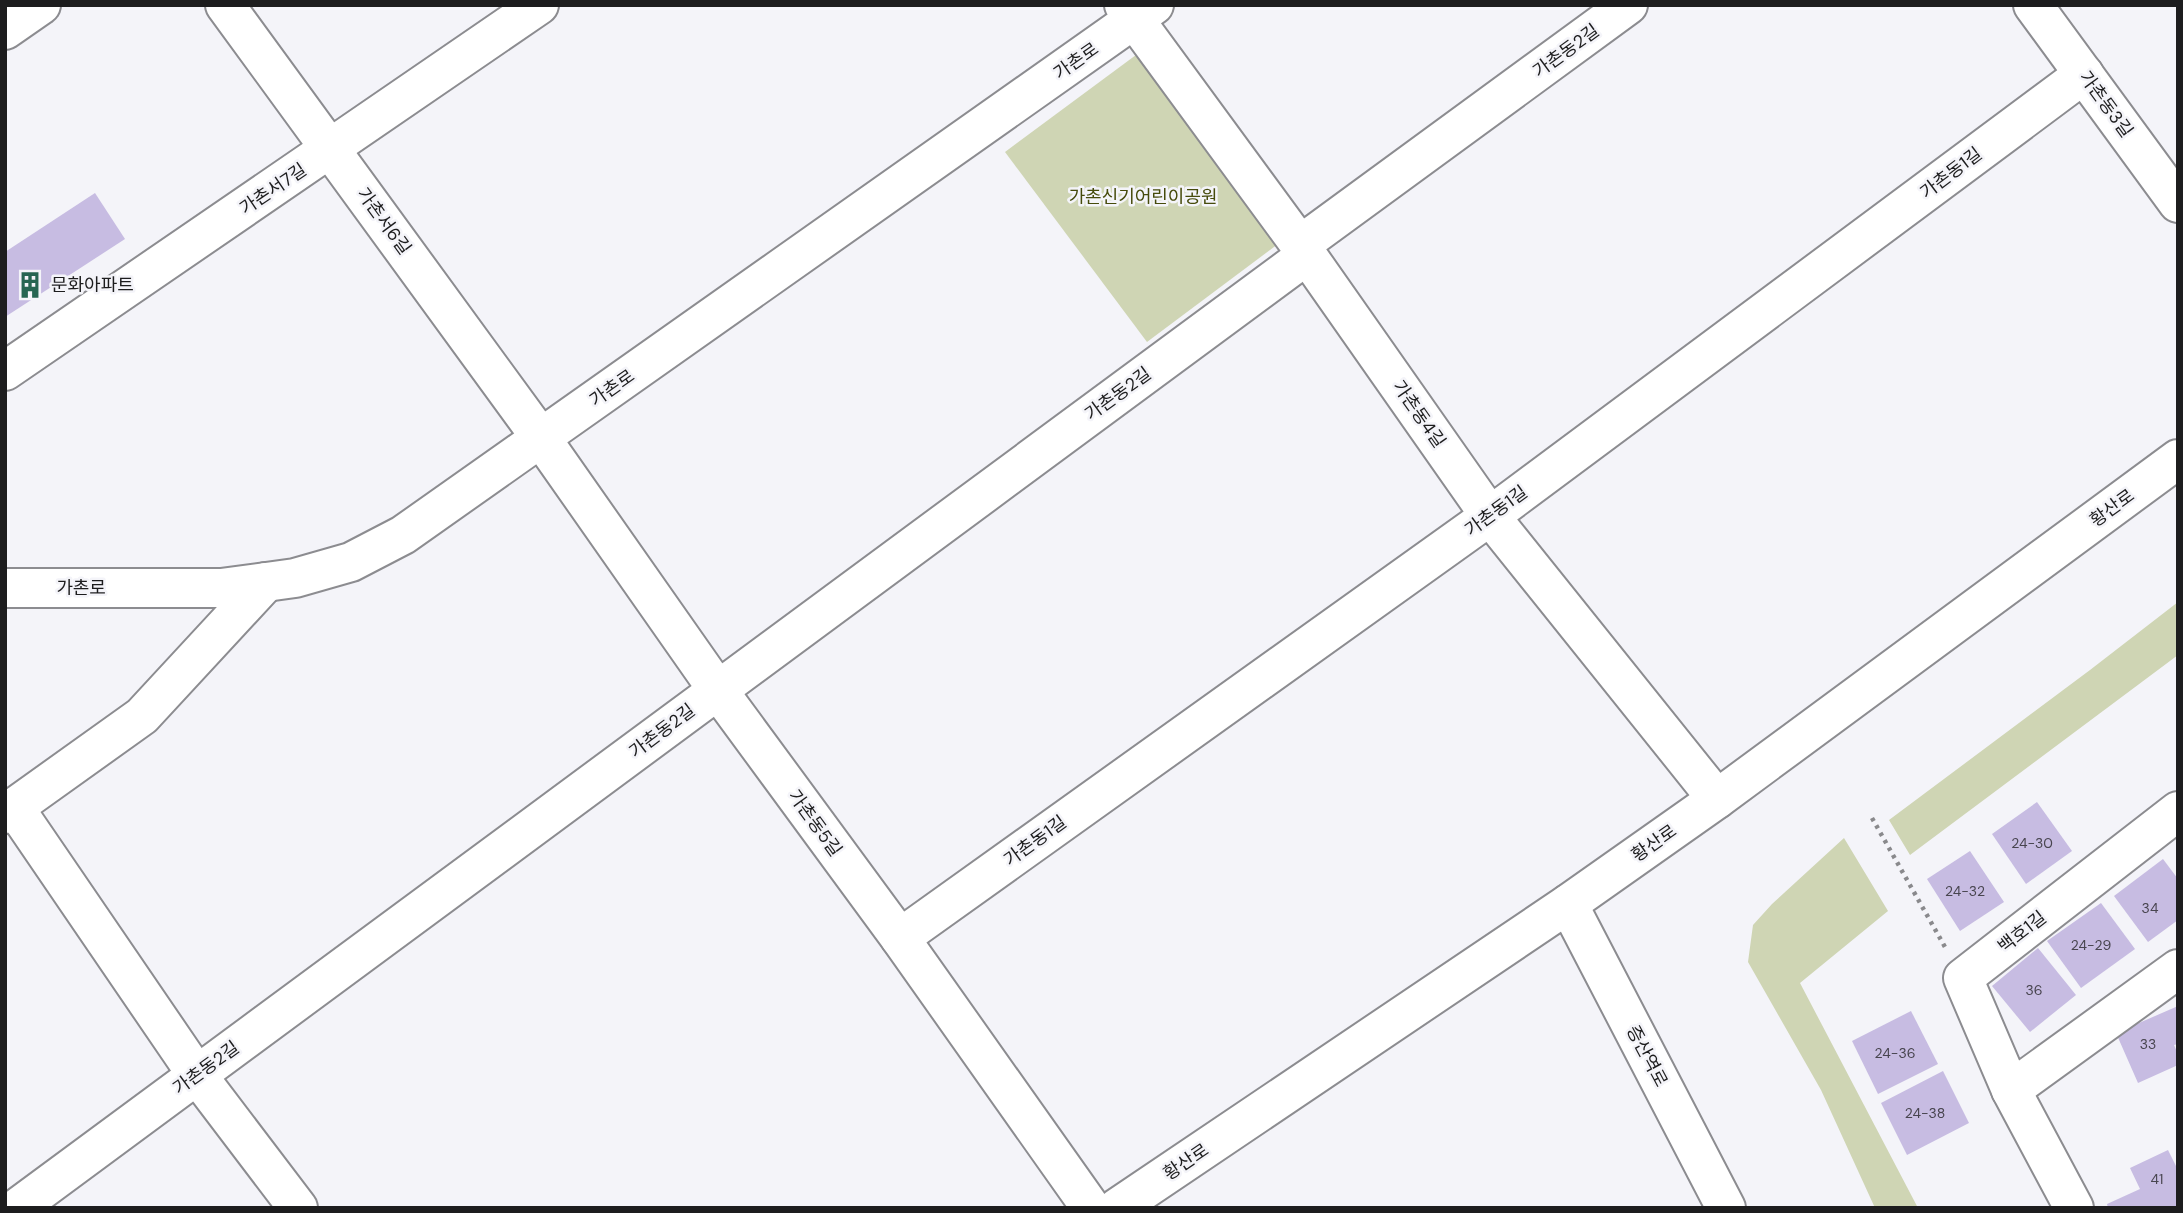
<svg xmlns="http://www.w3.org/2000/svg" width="2183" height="1213" font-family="'DM Sans','Noto Sans KR',sans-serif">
	<rect width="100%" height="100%" fill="#f4f4f9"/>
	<g fill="#cfd5b4">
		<polygon points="1140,52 1282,241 1147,342 1005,152"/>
		<polygon points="2178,602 2178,655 1910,855 1889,820 2090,670"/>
		<polygon points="1844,838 1888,911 1800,983 1918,1208 1875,1208 1821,1090 1748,962 1753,925 1772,904"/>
	</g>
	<g fill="#c7bce2">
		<polygon points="95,193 125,239 5,317 5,252"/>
		<polygon points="2037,802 2072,851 2026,884 1992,834"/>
		<polygon points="1970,851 2004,902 1960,931 1927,879"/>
		<polygon points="2163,859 2178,879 2178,920 2148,942 2114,896"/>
		<polygon points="2101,903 2135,949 2081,988 2047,941"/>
		<polygon points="2038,948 2076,995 2030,1032 1992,986"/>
		<polygon points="2178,1006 2178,1044 2174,1045 2178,1054 2178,1065 2138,1083 2116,1033"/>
		<polygon points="1911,1011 1938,1064 1878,1094 1852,1041"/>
		<polygon points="1943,1071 1969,1123 1907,1155 1881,1103"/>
		<polygon points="2168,1150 2178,1170 2178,1205 2172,1208 2108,1208 2107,1204 2140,1189 2130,1168"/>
	</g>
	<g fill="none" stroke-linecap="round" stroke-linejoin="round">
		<defs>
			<g id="street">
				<polyline points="225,5 541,438 717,689 900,938 1091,1208"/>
				<polyline points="1124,5 1300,245 1490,516 1717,799"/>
				<polyline points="2033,5 2178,203"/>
				<polyline points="5,30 41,5"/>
				<polyline points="1300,245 1628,5"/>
				<polyline points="5,371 539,5"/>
				<polyline points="14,807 197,1075 298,1208"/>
				<polyline points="5,814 142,716 266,582"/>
				<polyline points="900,938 1490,516 2084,74"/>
				<polyline points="2011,1090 2178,969"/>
				<polyline points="17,1208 1307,255"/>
				<polyline points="2074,1208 2011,1090 1963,978 2178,811"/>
			</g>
			<g id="secondary">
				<polyline points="5,588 221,588 266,582 295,578 351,562 403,535 1154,5"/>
				<polyline points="1568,904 1726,1208"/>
				<polyline points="1117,1208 1568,904 1717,799 2178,459"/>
			</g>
		</defs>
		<use href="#street" stroke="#8c8c90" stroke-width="42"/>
		<use href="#secondary" stroke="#8c8c90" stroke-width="42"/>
		<polyline stroke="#89898c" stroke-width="4.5" stroke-dasharray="3.5 5" stroke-linecap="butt" points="1872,818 1945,947"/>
		<use href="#street" stroke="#fff" stroke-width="38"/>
		<use href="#secondary" stroke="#fff" stroke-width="38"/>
	</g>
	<defs>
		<symbol id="building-bare" viewBox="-9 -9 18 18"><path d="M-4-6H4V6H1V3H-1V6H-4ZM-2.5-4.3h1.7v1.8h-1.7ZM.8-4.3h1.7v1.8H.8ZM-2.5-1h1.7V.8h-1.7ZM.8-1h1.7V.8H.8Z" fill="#266552" stroke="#f4f4f9" stroke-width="2.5" paint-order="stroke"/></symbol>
	</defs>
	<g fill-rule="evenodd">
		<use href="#building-bare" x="11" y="266" width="38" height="38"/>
	</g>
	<g text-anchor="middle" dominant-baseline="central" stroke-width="5" stroke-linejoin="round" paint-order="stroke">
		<g font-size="14" fill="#48454f">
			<text x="2032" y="843">24-30</text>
			<text x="1965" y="891">24-32</text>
			<text x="2150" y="908">34</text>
			<text x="2091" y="945">24-29</text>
			<text x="2034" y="990">36</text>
			<text x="2148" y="1044">33</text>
			<text x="1895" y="1053">24-36</text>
			<text x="1925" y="1113">24-38</text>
			<text x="2157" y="1179">41</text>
		</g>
		<g font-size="18" fill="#1d1d1e" stroke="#f4f4f9">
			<text transform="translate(1566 51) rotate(-36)">가촌동2길</text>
			<text transform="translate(1076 61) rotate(-35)">가촌로</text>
			<text transform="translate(2106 104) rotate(54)">가촌동3길</text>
			<text transform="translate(1951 173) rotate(-37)">가촌동1길</text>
			<text transform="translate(273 189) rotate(-34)">가촌서7길</text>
			<text transform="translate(384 221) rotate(54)">가촌서6길</text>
			<text transform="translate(612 388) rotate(-35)">가촌로</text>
			<text transform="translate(1118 394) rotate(-36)">가촌동2길</text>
			<text transform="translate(1419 414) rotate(55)">가촌동4길</text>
			<text transform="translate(2112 508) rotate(-36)">황산로</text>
			<text transform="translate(1496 511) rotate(-36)">가촌동1길</text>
			<text x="81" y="588">가촌로</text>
			<text transform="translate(662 731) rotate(-37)">가촌동2길</text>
			<text transform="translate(815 823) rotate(54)">가촌동5길</text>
			<text transform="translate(1035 841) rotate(-36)">가촌동1길</text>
			<text transform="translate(1654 843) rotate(-35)">황산로</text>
			<text transform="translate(2022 932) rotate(-38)">백호1길</text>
			<text transform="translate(1647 1056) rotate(62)">증산역로</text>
			<text transform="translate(206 1068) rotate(-36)">가촌동2길</text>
			<text transform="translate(1186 1162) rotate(-34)">황산로</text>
		</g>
		<g font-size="18" fill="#464b0b" stroke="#f4f4f9">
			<text x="1143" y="197">가촌신기어린이공원</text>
		</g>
		<g font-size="18" fill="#1d1d1e" stroke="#f4f4f9" text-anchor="start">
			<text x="51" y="285">문화아파트</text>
		</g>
	</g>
	<rect width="2183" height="1213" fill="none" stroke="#1d1d1e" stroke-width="14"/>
</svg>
